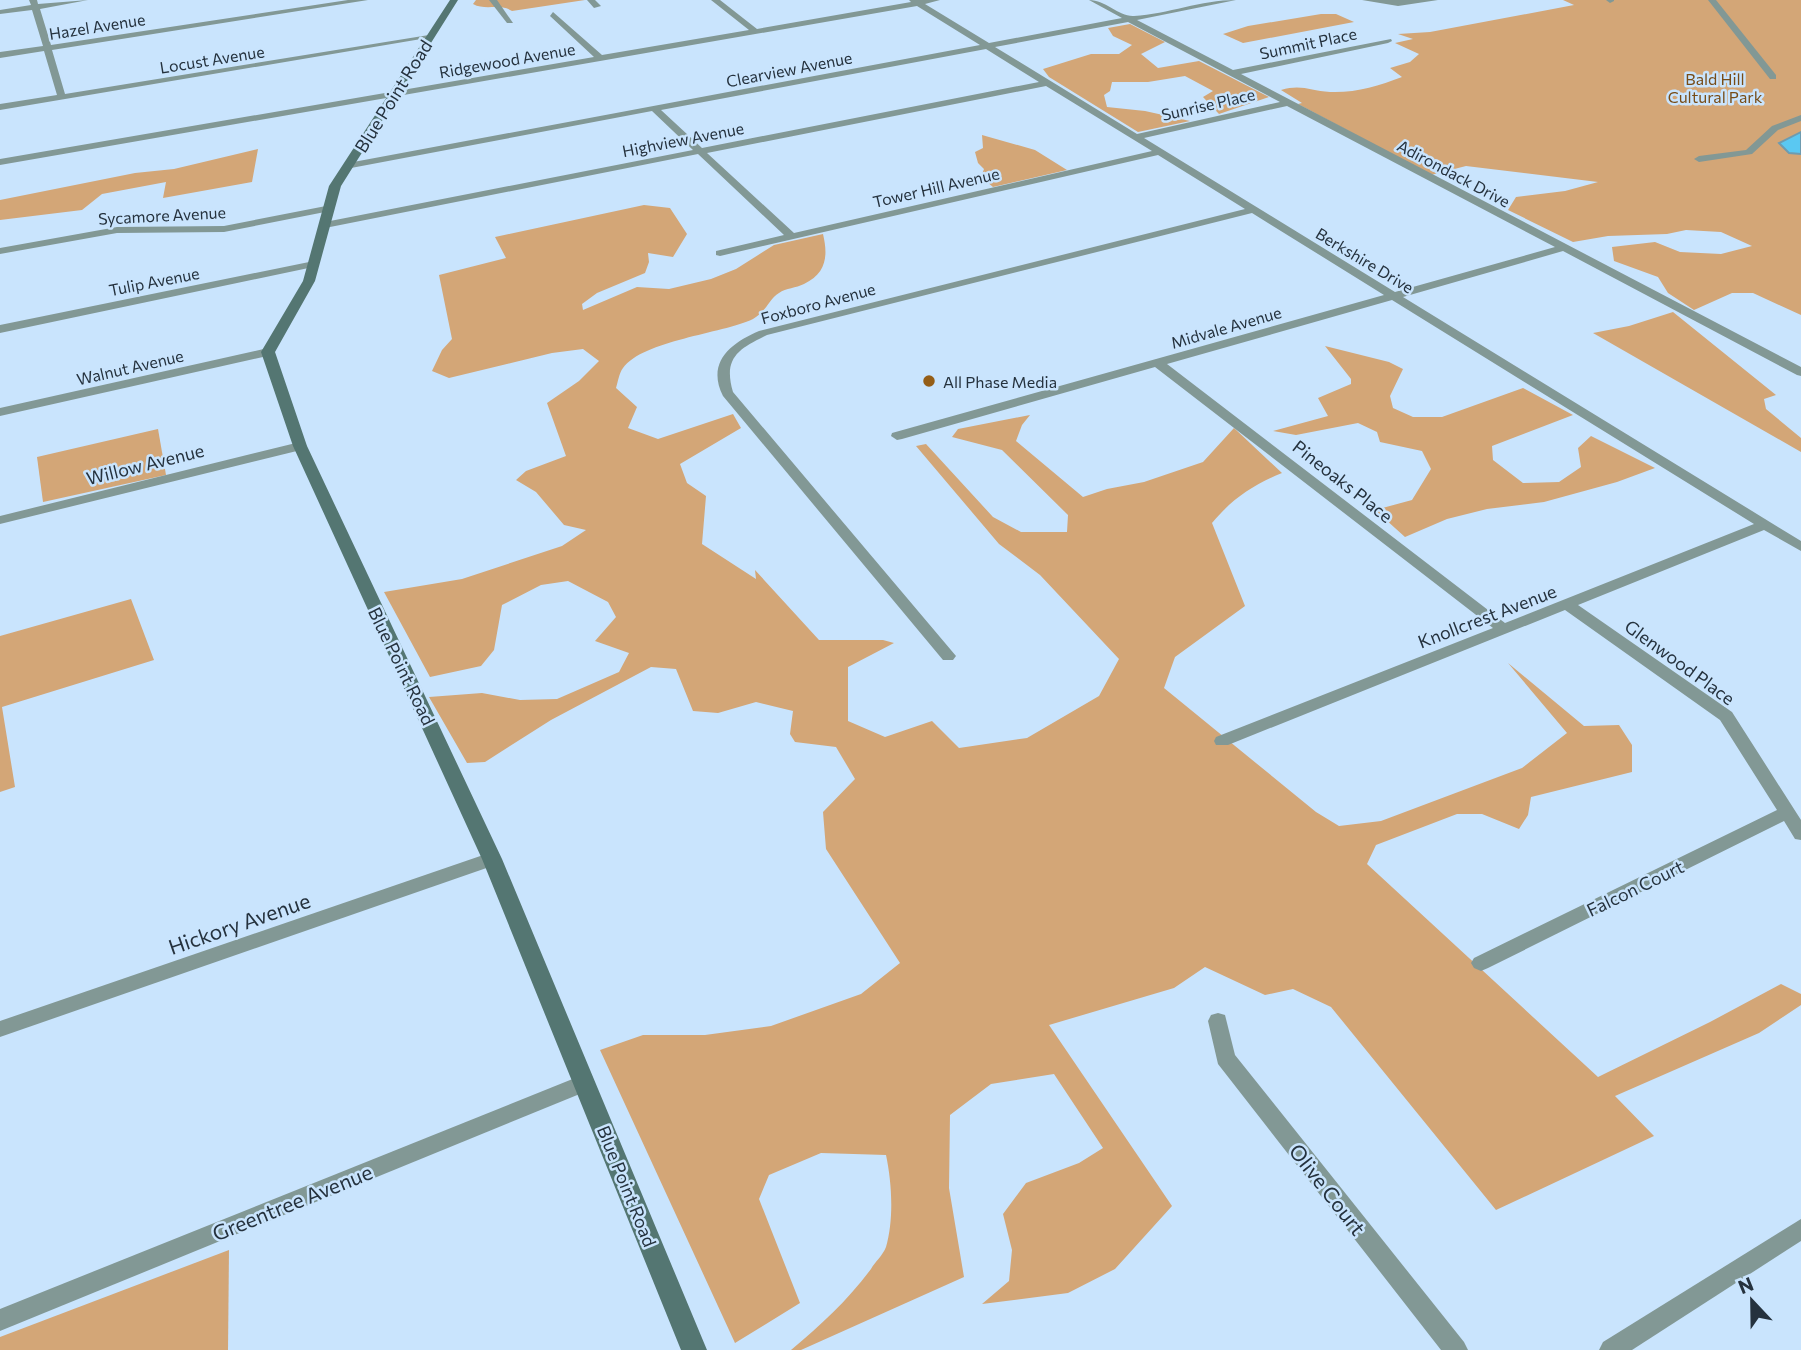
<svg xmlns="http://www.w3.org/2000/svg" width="1801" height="1350" font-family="Commissioner,sans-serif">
	<rect width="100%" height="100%" fill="#c9e4fd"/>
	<g fill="#d3a677">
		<path d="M476,0h109l-73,11c-12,-8 -27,0 -39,-7z"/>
		<path d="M1563,0h238v315l-48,-22h-21l-38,17 -26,-17 -10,-16 -44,-16 -2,-14 43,-5 25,10 41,2 31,-8 -31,-14 -35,-2 -19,4 -59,2 -35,6 -65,-32 8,-13 49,-6 33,-9 -132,-16 -35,9 -133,-71 4,-1 -21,-13c21,-6 29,1 49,2 26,1 48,-6 72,-15l-12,-9 20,-6 9,-8 -24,-11 18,-4 -15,-5 32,-2 144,-27z"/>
		<polygon points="1321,14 1336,14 1354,22 1243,43 1223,34 1248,26"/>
		<polygon points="1130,24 1165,42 1141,54 1158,68 1199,61 1269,97 1219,114 1203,97 1213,91 1185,76 1148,82 1112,82 1110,91 1104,95 1107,107 1145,111 1190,121 1138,132 1049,77 1043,69 1091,54 1119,54 1132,45 1113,36 1108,28"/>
		<polygon points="982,135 1035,150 1067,170 993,187 981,177 984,169 978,163 975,152 983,148"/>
		<polygon points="258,149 252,182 163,198 166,182 102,194 82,210 0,220 0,200 135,173 174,169"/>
		<path d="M644,205l26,3 17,26 -14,23 -25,-4 1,9 -4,11 -48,20 -15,11 1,6 54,-23 32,2 42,-10 25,-10 38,-24 49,-11c5,21 4,39 -19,50 -8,4 -18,4 -25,9 -10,6 -12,18 -26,26 -32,15 -109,21 -130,49 -4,5 -5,14 -7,20l21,19 -9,21 30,11 75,-25 8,14 -61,36 7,19 19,13 -4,48 54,35 -1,-9 64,70h64l11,3 -46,24v54l37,16 47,-16 27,27 68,-10 72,-42 20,-37 -79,-84 -41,-31 -83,-98 10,-2 67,73 28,15h46l1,-17 -66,-65 -50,-13 6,-8 72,-14 -8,10 -6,16 67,56 24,-8 37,-7 59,-20 31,-34 48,45c-29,12 -50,26 -70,50l33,83 -70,51 -11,31 152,124 23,14 42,-5 141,-53 45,-35 -59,-70 76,63 35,-1 13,20v27l-101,25 -3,18 -9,14 -37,-15h-25l-81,31 -9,19 231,213 112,-55 71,-38 20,10v11l-42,28 -144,63 39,40 -158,74 -165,-203 -38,-18 -28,6 -60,-28 -31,21 -125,37 123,181 -57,63 -47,24 -86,11 27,-23 3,-31 -9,-36 23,-31 53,-20 24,-15 -49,-74 -63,10 -41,31 -1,73 15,89 -163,73h-10c30,-25 56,-49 80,-81 4,-7 12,-14 15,-22 8,-28 6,-64 0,-92l-65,-2 -52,22 -10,24 41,104 -65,40 -135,-293 43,-15h62l66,-9 90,-32 39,-31 -74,-114 -3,-37 32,-33 -19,-32 -41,-5 -5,-8 3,-23 -37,-9 -38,11 -25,-2 -17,-42 -25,-2 -100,53 -66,42 -18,1 -38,-66 53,-4 38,7 37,-1 62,-27 10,-19 -34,-12 21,-24 -8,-15 -40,-21 -27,4 -39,20 -8,45 -13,16 -51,11 -46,-85 78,-13 100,-33 24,-16 -22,-5 -28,-33 -20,-12 10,-9 40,-15 -19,-53 32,-22 20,-20 -16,-12 -31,4 -103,25 -17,-7 10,-21 10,-11 -13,-64 67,-17 -11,-21z"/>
		<polygon points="1673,312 1776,395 1764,399 1766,409 1801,438 1801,452 1593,333 1629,326"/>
		<polygon points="1325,346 1389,362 1403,369 1390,396 1393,408 1413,417 1442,417 1523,388 1573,415 1492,446 1493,460 1523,483 1559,482 1581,467 1578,448 1591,436 1655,468 1617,482 1544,502 1487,509 1447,519 1405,537 1375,510 1412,500 1431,469 1422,451 1380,442 1377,432 1358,423 1296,435 1273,431 1328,416 1318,398 1351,384 1351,379"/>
		<polygon points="158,429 166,475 43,502 37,457"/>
		<polygon points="131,599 154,660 2,707 15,787 0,792 0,636"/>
		<polygon points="229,1250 228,1350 0,1350 0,1337"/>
	</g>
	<polygon fill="#5ac8f2" stroke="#6e9baf" stroke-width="2" points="1801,132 1801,154 1789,153 1779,143"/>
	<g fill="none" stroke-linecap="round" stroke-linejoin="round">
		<g fill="#829895" fill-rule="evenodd">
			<polygon points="29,0 37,0 38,4 88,0 40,9 51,45 348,0 368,0 52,50 65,94 429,35 433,37 0,110 0,104 57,95 44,51 0,58 0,52 43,46 32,10 0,14 0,10 31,5"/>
			<polygon points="489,0 497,0 513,23 507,23"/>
			<polygon points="587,0 595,0 601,6 594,8"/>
			<path d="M711,0h9l37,29 154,-27 -2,-2h31l-15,4 64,39 133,-25 -33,-18c17,0 30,17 45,16 34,-2 67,-16 102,-16l-99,20 96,50 158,-31 1,2 -4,2 -147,31 560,293v9l-4,-1 -234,-124 -160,46 398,244v10l-37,-21 -186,75 154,107 69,108v20l-6,-1 -11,-18 -296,147 -7,3 -7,-3 -3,-5 3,-5 303,-148 -57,-90 -155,-110 -337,135h-12l-2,-4 2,-4 277,-109 -338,-261 -253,72 -5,1 -6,-4 1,-3 492,-138 -132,-82 -485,122c-29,14 -44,23 -34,57l223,264 -3,4h-10l-220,-264c-17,-34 8,-53 36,-65l486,-122 -87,-54 -438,101 -4,-1v-4l68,-16 -86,-81 -373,74 -5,-3 5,-3 368,-72 -41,-39 -301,57 -3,-1v-4l632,-118 -63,-39 -917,159v-6l594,-102 -44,-41 3,-4 49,43 147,-25zM1128,22l152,80 -143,32 -142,-87zM986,49l53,33 -337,66 -41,-38zM1046,86l106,65 -358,82 -87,-80zM1287,106l268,141 -160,45 -251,-154zM1392,300l362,224 -249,99 -338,-259z"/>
			<polygon points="1362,0 1438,0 1398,6"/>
			<polygon points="1606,0 1614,0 1614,1 1610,3"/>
			<polygon points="1708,0 1716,0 1776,75 1776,79 1770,79"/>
			<polygon points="1801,115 1801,121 1778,130 1752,154 1699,162 1694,159 1699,156 1746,150 1772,126"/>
			<polygon points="326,206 331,209 330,211 224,232 117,233 0,254 0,248 117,227 224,226"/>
			<polygon points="314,261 318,262 318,266 0,333 0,325"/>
			<polygon points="268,348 272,349 272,355 0,416 0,408"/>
			<polygon points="300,442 307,446 305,449 0,524 0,516"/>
			<polygon points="492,852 498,854 501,859 498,864 0,1037 0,1021"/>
			<polygon points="1218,1013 1225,1015 1235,1055 1464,1342 1468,1350 1441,1350 1218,1064 1208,1021 1211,1015"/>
			<polygon points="585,1074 592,1077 595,1083 592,1089 0,1331 0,1309"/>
			<polygon points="1801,1219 1801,1241 1632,1350 1599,1350 1603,1342"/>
		</g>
		<polygon fill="#547672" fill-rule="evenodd" points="450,0 458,0 341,186 315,281 275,352 307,446 502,859 707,1350 681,1350 482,859 293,446 261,352 303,281 329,186"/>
	</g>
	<circle fill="#945d16" stroke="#c9e4fd" stroke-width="2.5" cx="929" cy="381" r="7"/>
	<g text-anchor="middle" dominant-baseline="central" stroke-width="5" stroke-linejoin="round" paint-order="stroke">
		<g font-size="16" fill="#25323e" stroke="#c9e4fd">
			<text transform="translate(97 26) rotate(-9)">Hazel Avenue</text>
			<text transform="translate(1308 43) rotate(-12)">Summit Place</text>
			<text transform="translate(212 59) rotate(-9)">Locust Avenue</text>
			<text transform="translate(507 60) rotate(-10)">Ridgewood Avenue</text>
			<text transform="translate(789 69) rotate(-11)">Clearview Avenue</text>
			<text transform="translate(1208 104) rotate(-13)">Sunrise Place</text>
			<text transform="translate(683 139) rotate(-11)">Highview Avenue</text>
			<text transform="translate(1454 173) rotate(28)">Adirondack Drive</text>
			<text transform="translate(936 187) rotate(-13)">Tower Hill Avenue</text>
			<text transform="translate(162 215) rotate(-3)">Sycamore Avenue</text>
			<text transform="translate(1365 260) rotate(31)">Berkshire Drive</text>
			<text transform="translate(154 281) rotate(-11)">Tulip Avenue</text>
			<text transform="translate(818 303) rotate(-15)">Foxboro Avenue</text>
			<text transform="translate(1226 327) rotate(-16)">Midvale Avenue</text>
			<text transform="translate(130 367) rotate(-13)">Walnut Avenue</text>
		</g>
		<g font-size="16" fill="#774c17" stroke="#c9e4fd">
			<text x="1715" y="78">Bald Hill<tspan x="1715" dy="18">Cultural Park</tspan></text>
		</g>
		<g font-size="16" fill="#25323e" stroke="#c9e4fd" text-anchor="start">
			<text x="943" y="381">All Phase Media</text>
		</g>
		<g font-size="18" fill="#25323e" stroke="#c9e4fd">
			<text transform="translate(393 96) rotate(-58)">Blue Point Road</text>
			<text transform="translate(145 464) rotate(-14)">Willow Avenue</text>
			<text transform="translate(1343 481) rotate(38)">Pineoaks Place</text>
			<text transform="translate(1487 616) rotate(-21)">Knollcrest Avenue</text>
			<text transform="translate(1680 662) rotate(36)">Glenwood Place</text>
			<text transform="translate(402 666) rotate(64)">Blue Point Road</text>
			<text transform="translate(1635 888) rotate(-26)">Falcon Court</text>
			<text transform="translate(627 1186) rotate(68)">Blue Point Road</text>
		</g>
		<g font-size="21" fill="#25323e" stroke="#c9e4fd">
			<text transform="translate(239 923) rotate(-19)">Hickory Avenue</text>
			<text transform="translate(1328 1189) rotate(52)">Olive Court</text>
			<text transform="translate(292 1202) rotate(-22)">Greentree Avenue</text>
		</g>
	</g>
	<g transform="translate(1752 1301) rotate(338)" stroke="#c9e4fd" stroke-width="5" paint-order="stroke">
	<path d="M0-5L12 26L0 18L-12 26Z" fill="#25323e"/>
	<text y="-10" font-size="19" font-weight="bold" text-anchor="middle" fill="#25323e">N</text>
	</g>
</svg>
